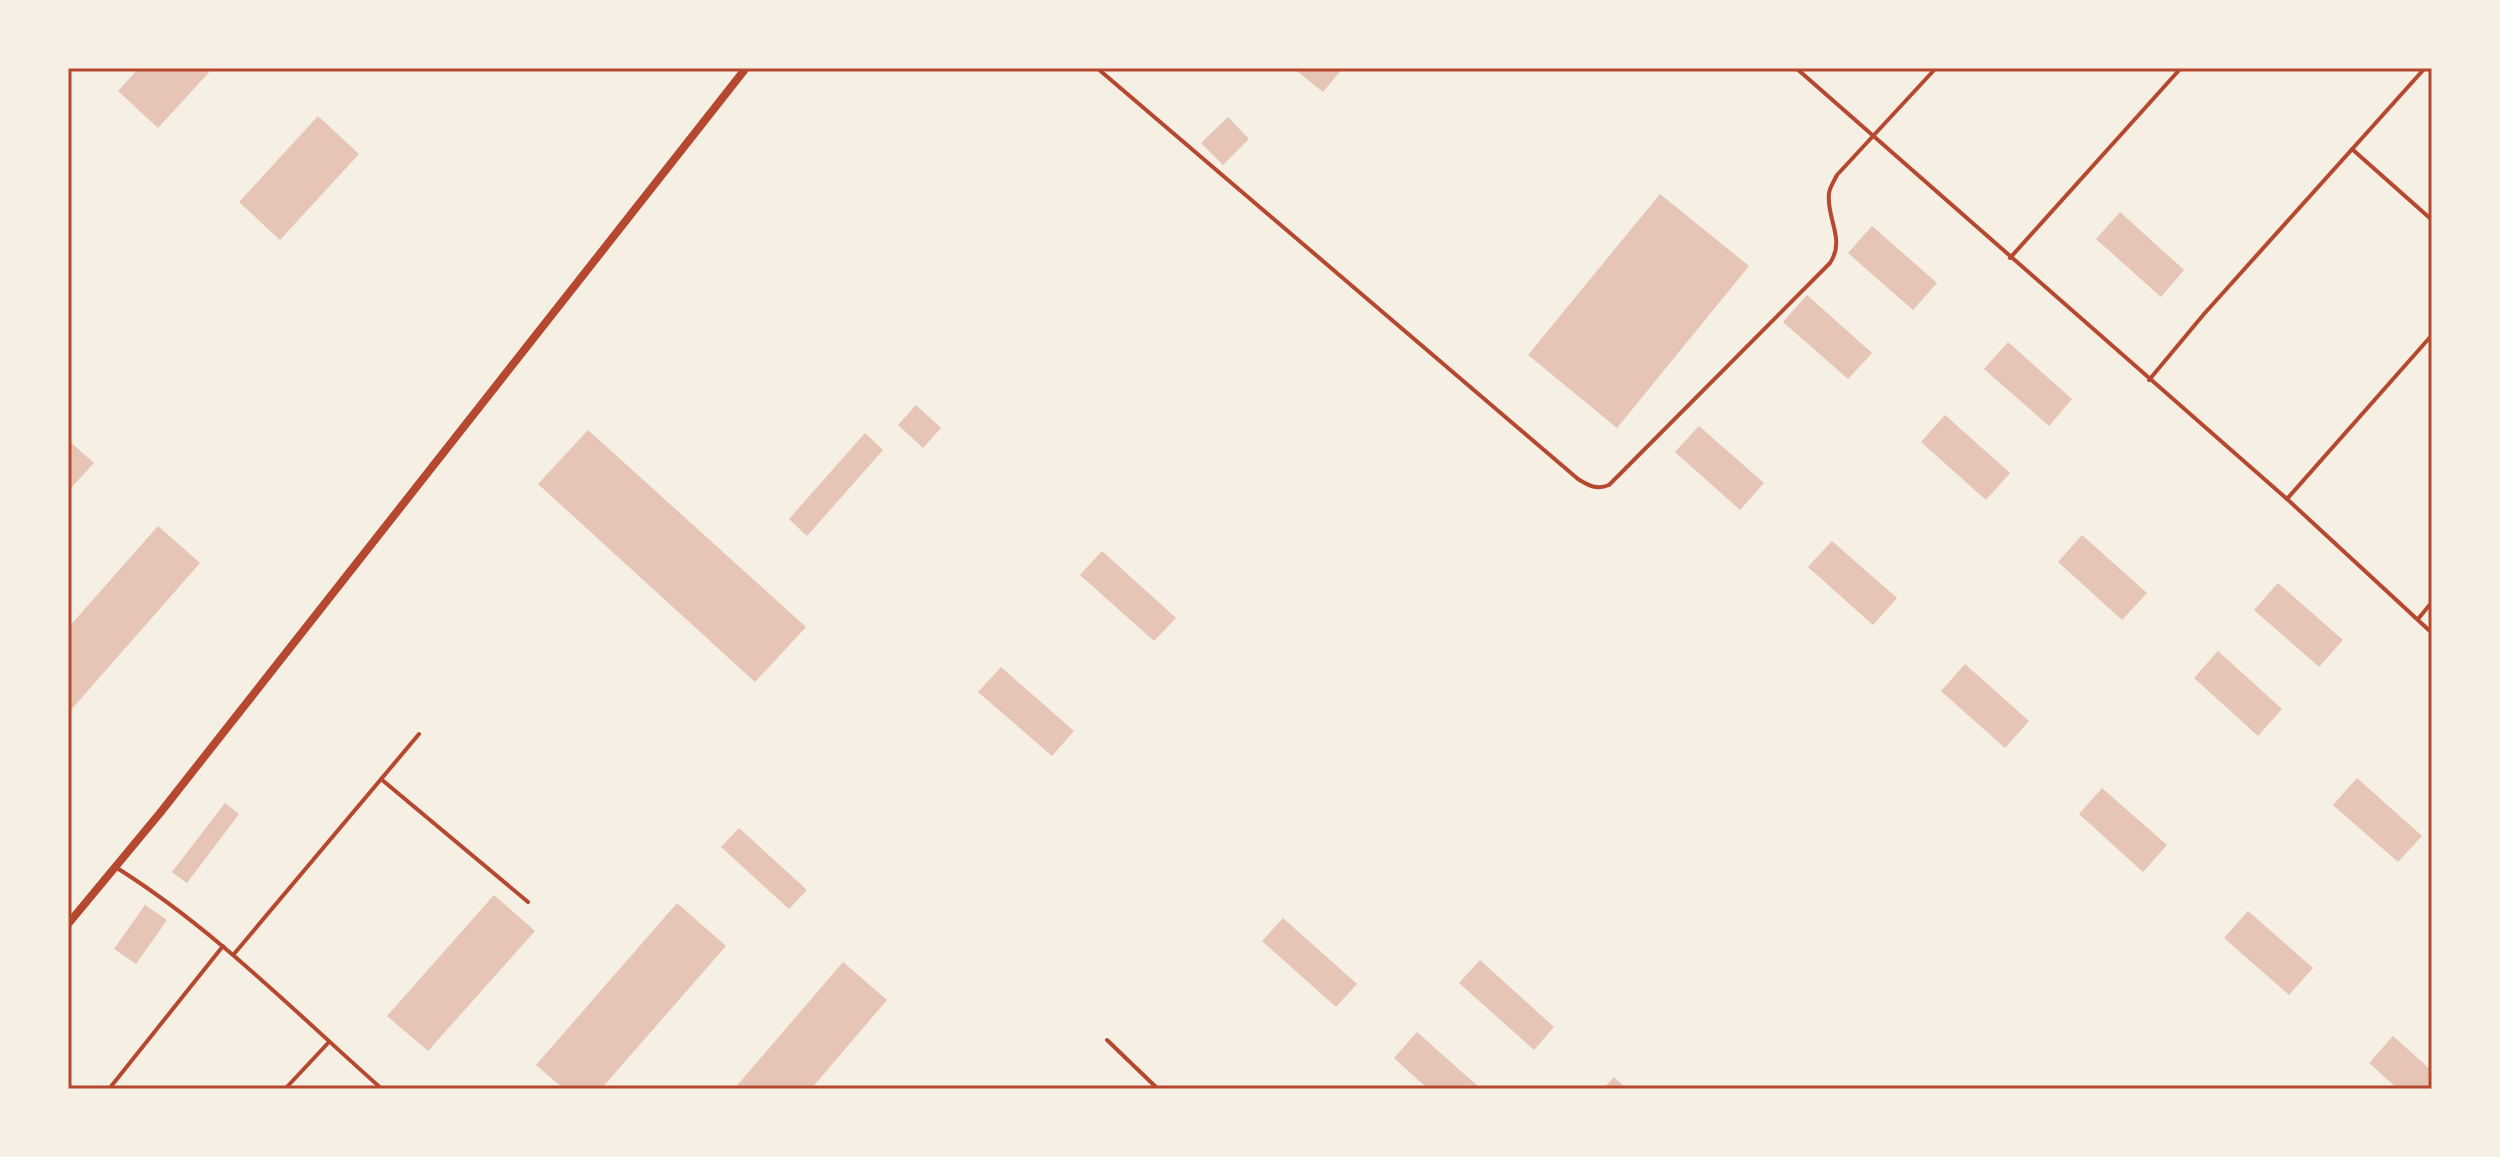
<svg xmlns="http://www.w3.org/2000/svg" width="2500" height="1157" font-family="Mulish,sans-serif">
	<rect width="100%" height="100%" fill="#f6efe4"/>
	<g fill="#e6c5b7">
		<polygon points="139,68 213,68 158,128 118,91"/>
		<polygon points="1301,68 1343,68 1323,92 1298,72"/>
		<polygon points="318,116 359,154 280,240 239,202"/>
		<polygon points="1228,117 1249,139 1223,165 1201,143"/>
		<polygon points="1660,194 1749,266 1617,428 1528,355"/>
		<polygon points="2120,212 2184,270 2161,297 2096,239"/>
		<polygon points="1872,226 1937,283 1913,310 1848,253"/>
		<polygon points="1807,295 1872,353 1848,379 1783,322"/>
		<polygon points="2008,342 2072,399 2049,426 1984,369"/>
		<polygon points="916,405 941,428 923,448 898,425"/>
		<polygon points="1945,415 2010,473 1986,500 1921,442"/>
		<polygon points="1699,426 1764,483 1740,510 1675,452"/>
		<polygon points="588,430 806,627 755,682 538,484"/>
		<polygon points="865,433 883,450 807,536 789,519"/>
		<polygon points="68,440 94,463 68,491"/>
		<polygon points="158,526 200,563 70,711 68,628"/>
		<polygon points="2082,535 2147,593 2122,620 2058,562"/>
		<polygon points="1832,541 1897,598 1873,625 1808,567"/>
		<polygon points="1102,551 1176,618 1154,641 1080,575"/>
		<polygon points="2278,583 2343,640 2319,667 2254,610"/>
		<polygon points="2218,651 2282,709 2258,736 2194,678"/>
		<polygon points="1965,664 2029,721 2005,748 1941,691"/>
		<polygon points="1001,667 1074,731 1052,756 978,692"/>
		<polygon points="2357,778 2422,836 2398,862 2333,805"/>
		<polygon points="2102,788 2167,845 2143,872 2079,814"/>
		<polygon points="225,803 239,814 187,883 172,872"/>
		<polygon points="739,828 807,890 789,909 721,847"/>
		<polygon points="494,895 535,931 428,1051 387,1016"/>
		<polygon points="677,903 726,946 601,1089 564,1089 536,1065"/>
		<polygon points="145,905 167,920 136,964 114,949"/>
		<polygon points="2248,911 2313,968 2289,995 2224,938"/>
		<polygon points="1283,918 1357,984 1336,1007 1262,941"/>
		<polygon points="1480,960 1554,1027 1534,1050 1459,983"/>
		<polygon points="843,962 887,1000 811,1089 734,1089"/>
		<polygon points="1417,1032 1481,1089 1428,1089 1394,1058"/>
		<polygon points="2393,1036 2432,1071 2432,1089 2398,1089 2369,1063"/>
		<polygon points="1614,1077 1627,1089 1603,1089"/>
	</g>
	<g fill="none" stroke-linecap="round" stroke-linejoin="round">
		<g stroke="#b5482f" stroke-width="4">
			<path d="M1097,68l481,411c11,7 19,11 31,6l221,-222c16,-24 -4,-44 -1,-70 1,-6 5,-12 8,-18l99,-107"/>
			<polyline points="1796,68 2287,499 2432,633"/>
			<polyline points="2352,149 2432,220"/>
			<polyline points="2010,258 2181,68"/>
			<polyline points="2149,380 2204,314 2425,68"/>
			<polyline points="2287,499 2432,335"/>
			<polyline points="2418,619 2432,602"/>
			<polyline points="381,779 528,902"/>
			<path d="M117,868c97,61 179,145 265,221"/>
			<polyline points="234,954 419,734"/>
			<polyline points="1107,1040 1158,1089"/>
			<polyline points="109,1089 223,946"/>
			<polyline points="285,1089 329,1042"/>
		</g>
		<polyline stroke="#b5482f" stroke-width="8" points="68,924 160,813 746,68"/>
	</g>
	<rect width="2500" height="1157" fill="none" stroke="#f6efe4" stroke-width="140"/>
	<rect x="70" y="70" width="2360" height="1017" fill="none" stroke="#b5482f" stroke-width="3"/>
</svg>
